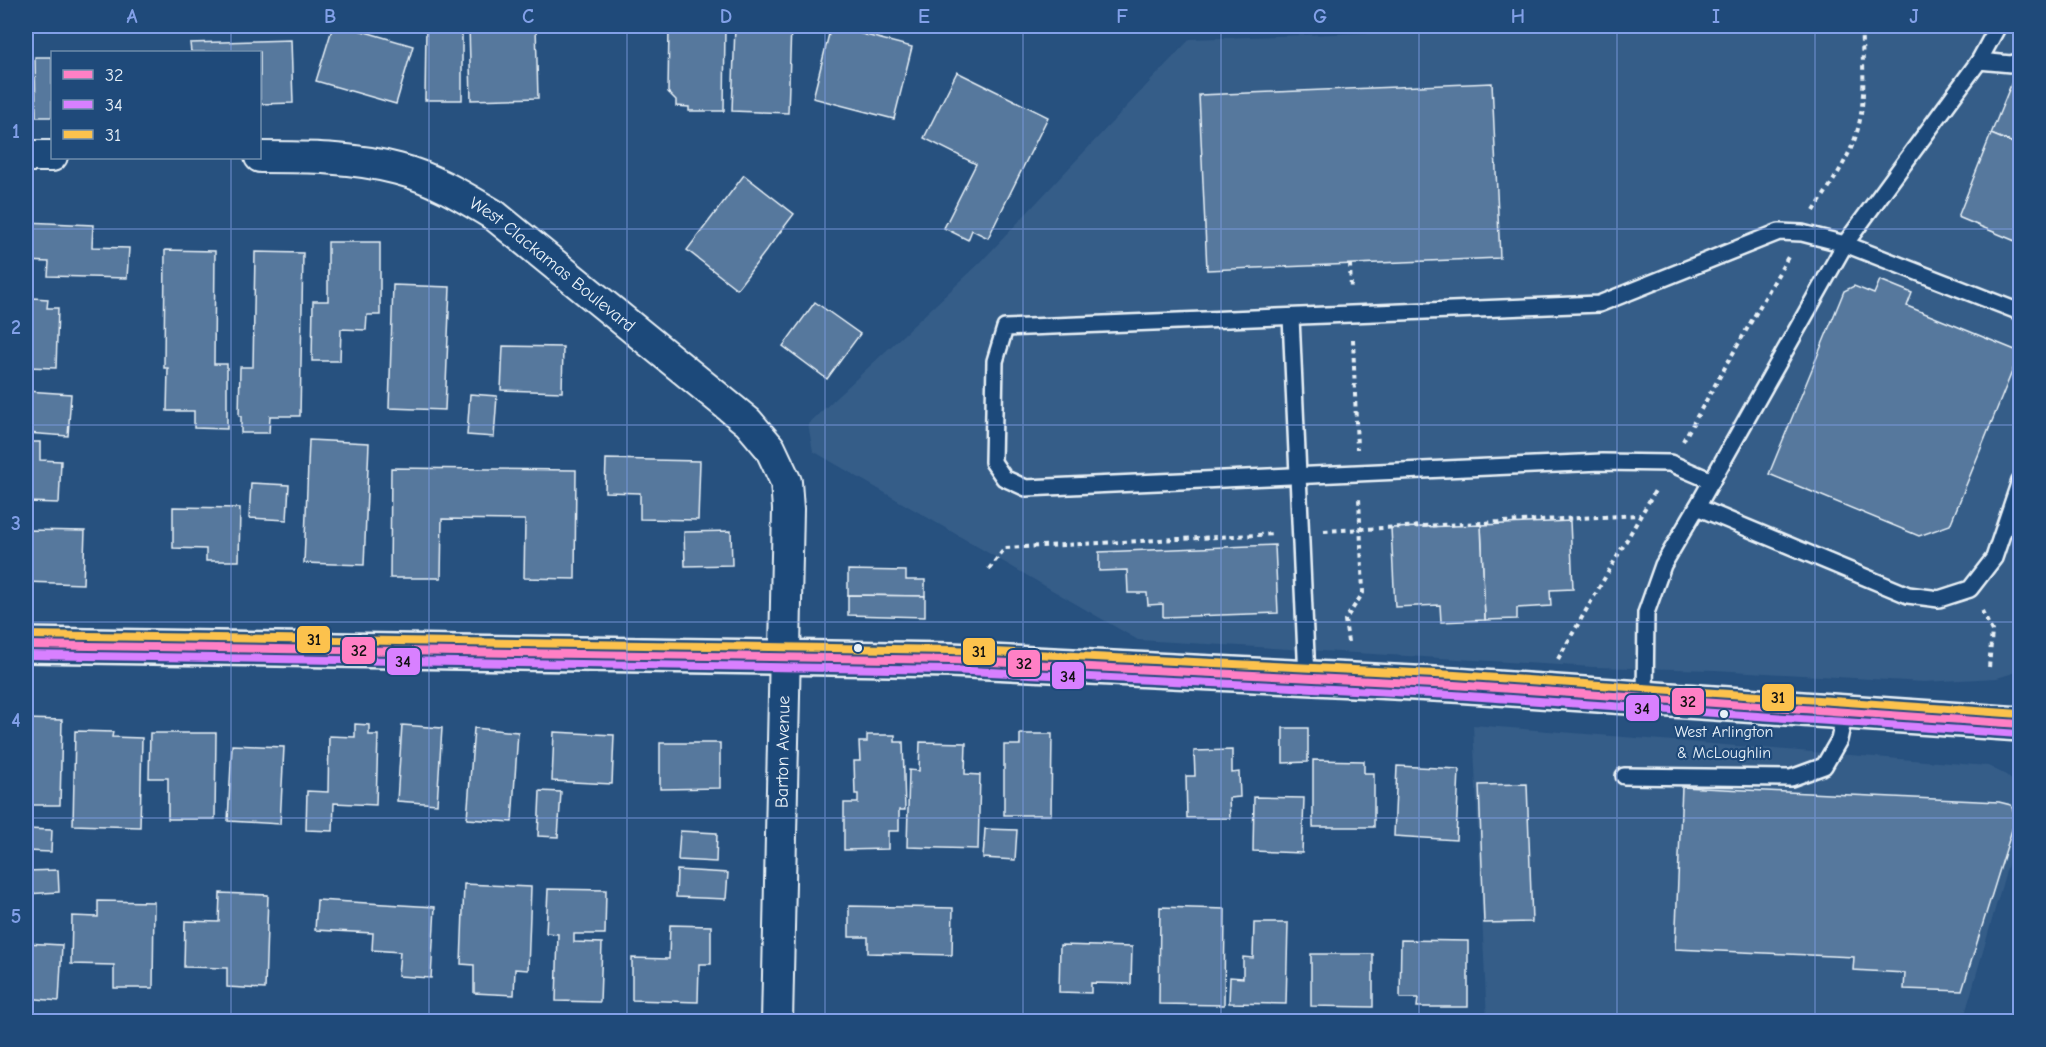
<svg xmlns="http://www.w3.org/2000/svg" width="2046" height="1047" font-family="'Comic Neue',sans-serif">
	<rect width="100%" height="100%" fill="#27517f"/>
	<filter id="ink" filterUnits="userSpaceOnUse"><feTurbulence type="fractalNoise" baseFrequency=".0167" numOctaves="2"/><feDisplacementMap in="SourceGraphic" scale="12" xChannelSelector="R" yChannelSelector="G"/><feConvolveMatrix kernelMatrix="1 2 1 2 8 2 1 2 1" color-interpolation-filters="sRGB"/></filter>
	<g filter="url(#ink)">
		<g fill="#355d88">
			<polygon points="1562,26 2020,26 2020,671 1997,678 1924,682 1715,670 1594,667 1138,640 813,451 808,424 980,263 1190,39"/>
			<polygon points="1473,725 1988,766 2006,775 2020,788 2020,822 1963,1021 1487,1021"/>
		</g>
		<g fill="#57789d" stroke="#e8f1f8" stroke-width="1.5">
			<polygon points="333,26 345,26 413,46 396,104 316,81"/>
			<polygon points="426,26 462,27 462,100 425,100"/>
			<polygon points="469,26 536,26 538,98 471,100"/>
			<polygon points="669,26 725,26 724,111 689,111 689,107 676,106 676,100 668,92"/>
			<polygon points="735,26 791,26 788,113 732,111"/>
			<polygon points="831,26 912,47 894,119 813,98"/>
			<polygon points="291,40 293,103 260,104 260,52 191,52 190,43"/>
			<polygon points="35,57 52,57 52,117 36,117"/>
			<polygon points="957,72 1048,117 988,238 972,230 968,240 944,228 976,164 924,138"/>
			<polygon points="26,78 27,123 26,123"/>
			<polygon points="2012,82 2020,85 2020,146 1991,134"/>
			<polygon points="1492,83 1500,258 1207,270 1199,95"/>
			<polygon points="1991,134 2020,146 2020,243 1958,217"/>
			<polygon points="744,175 794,214 737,289 687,250"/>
			<polygon points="26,222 93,225 92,247 129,248 127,278 48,276 49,262 26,261"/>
			<polygon points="328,242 380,242 380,315 367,315 366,330 341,329 340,361 312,361 313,301 328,301"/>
			<polygon points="165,250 215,251 214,364 227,364 227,429 194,428 194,411 167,411 168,368 164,368"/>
			<polygon points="255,252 303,253 300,416 270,416 269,433 241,433 241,416 239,416 240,367 253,367"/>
			<polygon points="1880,280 1912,293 1907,306 2020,352 1950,525 1919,536 1769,474 1844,291 1854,286 1874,294"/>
			<polygon points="393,285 450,287 445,410 389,408"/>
			<polygon points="32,298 48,299 47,308 58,308 56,368 26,367 26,308 32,308"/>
			<polygon points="815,302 860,334 827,379 783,346"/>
			<polygon points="503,346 563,347 562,392 501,390"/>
			<polygon points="26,391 71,394 68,436 26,433"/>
			<polygon points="470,394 497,396 494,437 467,435"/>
			<polygon points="309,440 369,443 364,565 304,563"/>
			<polygon points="26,442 40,442 40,460 61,461 59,503 26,502"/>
			<polygon points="606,459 700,461 698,520 640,519 640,493 605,492"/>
			<polygon points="391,468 576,470 575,579 524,578 525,520 442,519 441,578 390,578"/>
			<polygon points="251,483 289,485 287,520 249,518"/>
			<polygon points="173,507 240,508 239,561 206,561 206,549 173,548"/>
			<polygon points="1570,521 1573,589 1550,590 1551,606 1517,608 1517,619 1485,620 1481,525"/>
			<polygon points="1481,525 1485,620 1441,622 1440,605 1395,607 1391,528"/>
			<polygon points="27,530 85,531 83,584 26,582"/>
			<polygon points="731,531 732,565 685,566 684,532"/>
			<polygon points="1275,545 1278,613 1163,617 1163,604 1148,605 1147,593 1128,593 1127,570 1099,571 1099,552"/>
			<polygon points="848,570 906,571 906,580 925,580 925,596 848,595"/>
			<polygon points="848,595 925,596 925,617 848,615"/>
			<polygon points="26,719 62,720 60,805 26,805"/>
			<polygon points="355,724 369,725 369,735 378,735 376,805 334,803 333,831 306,830 307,791 328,792 329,736 355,737"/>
			<polygon points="402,725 442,728 437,804 397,801"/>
			<polygon points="474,728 518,732 512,822 467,819"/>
			<polygon points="1283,728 1308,728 1308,762 1283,763"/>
			<polygon points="75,731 113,732 112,737 142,738 140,827 73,825"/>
			<polygon points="554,732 614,735 612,784 552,781"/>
			<polygon points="150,733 216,733 215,819 168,819 168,778 149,778"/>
			<polygon points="1020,734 1052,734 1051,815 1004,815 1004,745 1020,745"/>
			<polygon points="867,735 895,735 895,742 903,742 905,810 899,810 899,831 888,831 888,849 844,850 844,803 858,803 858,794 855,794 854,761 860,761 859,742 867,742"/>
			<polygon points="920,742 966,743 965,774 980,775 978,849 907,847 909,770 919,771"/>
			<polygon points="660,743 720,743 720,788 660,789"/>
			<polygon points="232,745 284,747 280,824 228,821"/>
			<polygon points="1232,750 1232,773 1239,772 1240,797 1229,798 1230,818 1187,818 1186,776 1195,776 1194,751"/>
			<polygon points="1313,760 1364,761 1364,773 1374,773 1374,827 1313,827"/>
			<polygon points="1397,766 1459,769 1456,840 1394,836"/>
			<polygon points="1527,784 1532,922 1484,923 1479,785"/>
			<polygon points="1682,787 1999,802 2011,805 2016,817 1962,991 1904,989 1905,973 1853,970 1854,957 1675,949"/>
			<polygon points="540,791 561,792 558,837 538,836"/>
			<polygon points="1254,797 1304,798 1302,853 1253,851"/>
			<polygon points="26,829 52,830 51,852 26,851"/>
			<polygon points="985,829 1017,830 1015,860 983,858"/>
			<polygon points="680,831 717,833 716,862 678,860"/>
			<polygon points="58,870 59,892 26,894 26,871"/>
			<polygon points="677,870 728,873 726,899 676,897"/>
			<polygon points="464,884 531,887 528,970 515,969 514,995 474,993 474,965 461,964"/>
			<polygon points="548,889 606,890 605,934 574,934 574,942 602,943 600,1002 556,1001 558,934 546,933"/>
			<polygon points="220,893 268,895 265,989 227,987 227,968 184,967 185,921 219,922"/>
			<polygon points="317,900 435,907 431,978 398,976 400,952 372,950 373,933 315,930"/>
			<polygon points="98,901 154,902 153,988 114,988 114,965 71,964 72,916 98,917"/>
			<polygon points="849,906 953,908 952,955 868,953 868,937 849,937"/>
			<polygon points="1160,907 1225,909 1224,1005 1159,1004"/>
			<polygon points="1254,923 1288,923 1286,1004 1229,1003 1230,977 1243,978 1243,957 1253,958"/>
			<polygon points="670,925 711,926 711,964 699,964 698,1002 632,1000 632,958 669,959"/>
			<polygon points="1401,940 1468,941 1468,1007 1417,1007 1418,998 1400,998"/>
			<polygon points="26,943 62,945 59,1001 26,998"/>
			<polygon points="1060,945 1132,947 1131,984 1091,983 1091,993 1059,992"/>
			<polygon points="1311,954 1373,954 1373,1007 1311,1006"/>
		</g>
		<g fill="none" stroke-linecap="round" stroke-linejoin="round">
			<defs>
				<g id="service">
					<polyline points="1979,61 2011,64 2020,61"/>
					<polyline points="1291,317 1307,678"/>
					<polyline points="1712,481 1670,463 1602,462 1026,488 1004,478 993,462 995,361 1005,328 1599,304 1779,232 1802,233 1845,244 2020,312"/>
					<polyline points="1697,507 1845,244 1979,61 1998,26"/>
					<polyline points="1645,699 1646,613 1663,565 1697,507 1908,595 1939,599 1970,589 1994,558 2020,481"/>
					<polyline points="1624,776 1791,778 1824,766 1839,740 1845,712"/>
				</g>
				<g id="minor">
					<polyline points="26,156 52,156"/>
					<path id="s1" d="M260,157c46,0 93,0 138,12 35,9 66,28 96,46l254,207 22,26 16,34 2,27 -11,513"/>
				</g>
				<polyline id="secondary" points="26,645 951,660 1454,685 2020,724"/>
			</defs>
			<use href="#service" stroke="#e8f1f8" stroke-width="20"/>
			<use href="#minor" stroke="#e8f1f8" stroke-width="34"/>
			<use href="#secondary" stroke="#e8f1f8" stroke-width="38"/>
			<g stroke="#e8f1f8" stroke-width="4" stroke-dasharray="4.5 4.5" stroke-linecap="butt">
				<path d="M1814,211c13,-21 28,-42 38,-65 16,-37 11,-81 9,-120"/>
				<polyline points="1350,264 1351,290"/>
				<polyline points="1353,339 1357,449"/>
				<polyline points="1683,441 1788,257"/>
				<polyline points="1324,531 1640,515"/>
				<polyline points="989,569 1005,548 1275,534"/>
				<polyline points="1982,611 1992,631 1989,668"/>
				<polyline points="1348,642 1345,620 1363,593 1359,498"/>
				<polyline points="1558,659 1656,489"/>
			</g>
			<use href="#service" stroke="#1f4a7a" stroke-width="15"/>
			<use href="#minor" stroke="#1f4a7a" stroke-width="30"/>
			<use href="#secondary" stroke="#1f4a7a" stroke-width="33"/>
			<defs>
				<polyline id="bus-1" points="26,645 951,660 1454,685 2020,724"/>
				<polyline id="bus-2" points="26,655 951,670 1453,695 2019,734"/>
				<polyline id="bus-3" points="26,635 952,650 1455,675 2020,714"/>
			</defs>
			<use href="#bus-1" stroke="#1f4a7a" stroke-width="12"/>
			<use href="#bus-2" stroke="#1f4a7a" stroke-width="12"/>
			<use href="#bus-3" stroke="#1f4a7a" stroke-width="12"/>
			<use href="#bus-1" stroke="#ff80c5" stroke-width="8"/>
			<use href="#bus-2" stroke="#d880ff" stroke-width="8"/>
			<use href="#bus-3" stroke="#fcc24d" stroke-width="8"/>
		</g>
	</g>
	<path fill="none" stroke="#82a0e8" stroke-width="1.5" stroke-opacity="0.55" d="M231,26v26M429,26v996M627,26v996M825,26v996M1023,26v996M1221,26v996M1419,26v996M1617,26v996M1815,26v996M231,158v864M26,229h1994M26,425h1994M26,622h1994M26,818h1994"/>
	<g fill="#e8f1f8" stroke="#1f4a7a" stroke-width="2">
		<circle cx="858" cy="648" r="5"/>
		<circle cx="1724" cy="714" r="5"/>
	</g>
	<g text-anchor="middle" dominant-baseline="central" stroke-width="4.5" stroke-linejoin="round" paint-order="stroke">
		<g font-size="16" fill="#e8f1f8" stroke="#1f4a7a">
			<text x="1724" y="732">West Arlington<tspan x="1724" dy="21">&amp; McLoughlin</tspan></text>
		</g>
		<g font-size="18" fill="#e8f1f8" stroke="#1f4a7a">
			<text stroke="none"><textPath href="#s1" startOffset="322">West Clackamas Boulevard</textPath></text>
			<text transform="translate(783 752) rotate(-89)">Barton Avenue</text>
		</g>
	</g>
	<g stroke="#1f4a7a" stroke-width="2">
		<rect x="296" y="625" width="35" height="29" rx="6" fill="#fcc24d"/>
		<rect x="341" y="636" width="35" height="29" rx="6" fill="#ff80c5"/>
		<rect x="962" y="637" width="34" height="29" rx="6" fill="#fcc24d"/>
		<rect x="386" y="647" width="35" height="29" rx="6" fill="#d880ff"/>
		<rect x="1007" y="649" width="34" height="29" rx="6" fill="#ff80c5"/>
		<rect x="1051" y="661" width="34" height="29" rx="6" fill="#d880ff"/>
		<rect x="1761" y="683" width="34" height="29" rx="6" fill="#fcc24d"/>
		<rect x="1671" y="687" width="34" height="29" rx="6" fill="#ff80c5"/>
		<rect x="1625" y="694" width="35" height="28" rx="6" fill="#d880ff"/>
	</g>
	<g font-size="16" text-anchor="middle" font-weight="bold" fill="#111">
		<text x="314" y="645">31</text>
		<text x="359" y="656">32</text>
		<text x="979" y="657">31</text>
		<text x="403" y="667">34</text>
		<text x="1024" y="669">32</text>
		<text x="1068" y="682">34</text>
		<text x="1778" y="703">31</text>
		<text x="1688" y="707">32</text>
		<text x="1642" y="714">34</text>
	</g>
	<rect width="2046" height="1047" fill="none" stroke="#1f4a7a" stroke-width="66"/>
	<rect x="51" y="51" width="210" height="108" fill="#1f4a7a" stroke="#6f8dac" stroke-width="1.5"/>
	<rect x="63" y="70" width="30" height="9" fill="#ff80c5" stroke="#6f8dac" stroke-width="1.5"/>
	<text x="105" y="81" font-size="18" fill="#e8f1f8">32</text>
	<rect x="63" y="100" width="30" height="9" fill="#d880ff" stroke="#6f8dac" stroke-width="1.5"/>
	<text x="105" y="111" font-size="18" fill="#e8f1f8">34</text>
	<rect x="63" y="130" width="30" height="9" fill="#fcc24d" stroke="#6f8dac" stroke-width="1.5"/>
	<text x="105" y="141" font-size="18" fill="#e8f1f8">31</text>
	<rect x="33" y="33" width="1980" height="981" fill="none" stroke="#82a0e8" stroke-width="2"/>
	<g font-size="20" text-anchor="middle" font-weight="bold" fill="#82a0e8">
		<text x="132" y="23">A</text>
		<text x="330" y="23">B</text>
		<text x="528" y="23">C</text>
		<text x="726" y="23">D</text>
		<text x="924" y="23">E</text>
		<text x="1122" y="23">F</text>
		<text x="1320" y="23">G</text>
		<text x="1518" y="23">H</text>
		<text x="1716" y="23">I</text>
		<text x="1914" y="23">J</text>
		<text x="16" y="138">1</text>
		<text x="16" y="334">2</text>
		<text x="16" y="530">3</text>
		<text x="16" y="727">4</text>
		<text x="16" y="923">5</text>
	</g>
</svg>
